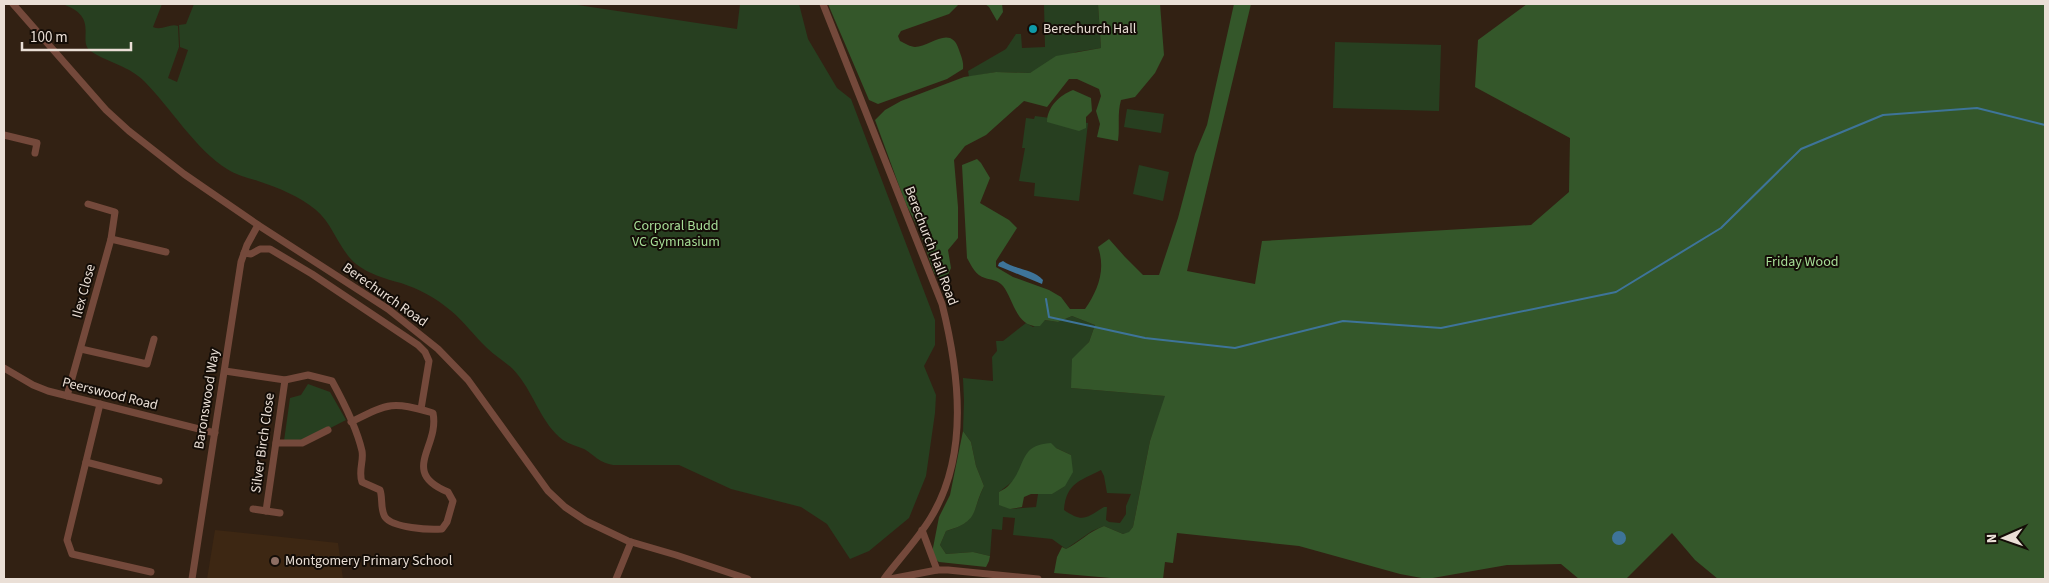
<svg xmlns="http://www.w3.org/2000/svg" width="2049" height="583" font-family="'Source Sans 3',sans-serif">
	<rect width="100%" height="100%" fill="#322113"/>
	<polygon fill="#3d2713" points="215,530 338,543 343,579 207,579"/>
	<g fill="#273f20" fill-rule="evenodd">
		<path d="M65,4h97l-9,23c9,4 17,-4 25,-1l1,21 -11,31 9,4 11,-32 -8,-3 -1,-22 7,-1 8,-20h377l166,25 3,-25h59l9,35 29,49 14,11 84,221v25l-11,21 12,29 -1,18 -9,63 -17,42 -40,33 -19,8 -23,-35 -26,-17 -70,-18 -52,-24h-66c-17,-4 -17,-9 -29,-16 -7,-3 -15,-5 -21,-9 -22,-17 -28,-44 -45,-65 -8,-11 -21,-17 -31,-27 -13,-12 -23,-27 -37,-38 -14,-12 -31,-21 -49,-27 -16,-4 -32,-9 -45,-19 -17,-14 -23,-40 -40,-54 -17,-14 -37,-22 -58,-29 -10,-3 -22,-6 -31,-12 -30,-18 -58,-63 -83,-88 -15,-15 -35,-18 -52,-29 -17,-10 9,-33 -27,-47z"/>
		<polygon points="1044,4 1098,4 1101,48 1076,52 1030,73 996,72 969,77 968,71 1006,49 1016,34 1021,34 1022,48 1045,47"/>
		<polygon points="1335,42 1441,45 1439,111 1333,108"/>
		<polygon points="1127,109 1164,114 1161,133 1124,127"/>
		<polygon points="1035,116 1088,123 1079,201 1034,196 1035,183 1019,181 1025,148 1022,148 1026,118 1034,119"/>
		<polygon points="1139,165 1169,172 1163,201 1133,194"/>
		<path d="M1072,316l23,9 -6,17 -7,8 -11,38 95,8 -16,45 -17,86 -4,6 -6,1 -19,-8 -12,5 -26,18 -14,-10 -39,-4 2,-17 -12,-1 -1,13 -10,-1 -2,27 -17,-4 -27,2 -6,-9 6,-14c32,-9 26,-20 38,-45l-8,-20 -5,-24 -8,-11 1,-30 -1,-23 30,3 -1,-24 5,-6 -1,-10h7l23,-18 7,4 12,-7 13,2zM1056,448l15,7 -19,39h-14l-2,13 -26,2 -11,-17zM1101,470l3,6 3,17 24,1 -5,12v8l-6,9 -11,-1 -3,-2 1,-13h-3c-18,11 -21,16 -40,3 2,-27 16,-29 37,-40z"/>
		<polygon points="308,384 330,392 346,420 301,443 284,441 290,398 301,395"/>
	</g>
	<g fill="#34572a">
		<path d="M828,4h131l-10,10 -48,17 -3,5 2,5c4,2 11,6 15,6 15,0 36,-23 44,3 2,6 5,12 4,19l-16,10 -69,25 -9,-4z"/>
		<polygon points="985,4 1002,4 1003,12 997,21 989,7"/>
		<path d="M1098,4h62l4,51 -9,18 -20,24 -14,3c-4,14 -1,27 -3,41l-21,-4 3,-13 -4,-13 5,-15 -2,-7 -22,-10h-8l-22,28 -23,-6 -38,34 -21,11 -11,14 4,47v31l-10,12 3,18 -7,15 -10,-10 -14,-41 -15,-30 -30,-82 10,-10 16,-9 63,-24 32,-5 34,1 26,-17 45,-8z"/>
		<path d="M1234,4h17l-64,267 68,13 7,-43 269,-16 38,-33 1,-54 -95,-51 3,-47 49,-36h518v575h-327l-23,-19 -23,-27 -46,46h-47l-18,-15 -54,1 -80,14 -27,-5 -101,-28 -122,-13 -4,30 -8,-1 -2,17h-41l-68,-6 3,-16 5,-10 4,2c14,-7 22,-17 38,-23l19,8 6,-2 4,-5 17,-86 15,-45 -94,-8 1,-29 17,-17 6,-17 -23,-9 -14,6 -13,-2 -5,6c-24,2 -26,-26 -37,-40 -5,-6 -12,-6 -18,-8 -9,-2 -14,-13 -18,-20l-5,-93 15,-6 4,4 9,15 -10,25 29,17 8,8 -21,33v6l17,10 36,13 12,7 9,12h15c13,-19 21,-39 13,-62l11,-8 16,18 18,18h16l19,-57 17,-64 12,-29z"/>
		<path d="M1073,90l18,8 1,13 -6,6v11l-7,3 -32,-9c0,-15 13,-27 26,-32z"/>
		<path d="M963,431l8,11 5,24 8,20c-13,26 -4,35 -38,45l-6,14 6,9 27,-2 17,4 -1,5 -3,6 -47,-5 -5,-4 -2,-5 7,-36 11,-22z"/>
		<path d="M1051,443l5,5 15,7 2,17 -8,14 -13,8h-21l-7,3 -2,10 -12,2 -11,-4v-13c3,-2 8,-4 10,-7 18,-19 9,-40 42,-42z"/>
	</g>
	<g fill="#3e7499">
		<path d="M1003,261c12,9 29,7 40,19l-1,4 -39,-16 -5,-2 1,-3z"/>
		<circle cx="1619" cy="538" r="7"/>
	</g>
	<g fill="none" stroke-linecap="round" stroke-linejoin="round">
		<polyline stroke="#3e7499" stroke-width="2" points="1046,299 1049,317 1145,338 1235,348 1343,321 1441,328 1616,292 1721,228 1801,149 1883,115 1977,108 2045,125"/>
		<g stroke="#74493b" stroke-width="7">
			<polyline points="13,4 106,110 129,131 184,174 258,225 388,309 438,349 468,380 548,491 565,507 586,521 628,541 676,555 748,579"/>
			<path d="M823,4l119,300c17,68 28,151 -12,215 -13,21 -31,40 -46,60"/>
			<polyline points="4,135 37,143 35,153"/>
			<polyline points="111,239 166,252"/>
			<polyline points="244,253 251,254 260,249 270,249 312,274 418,345 425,352 429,361 421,409"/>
			<polyline points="81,349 147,364 154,339"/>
			<polyline points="4,368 33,385 48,391 215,433"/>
			<path d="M225,371l60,9 23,-5 24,6c11,20 25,48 30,70 2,10 -4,20 0,31l18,8c3,8 0,19 5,27 8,11 44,13 57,12l5,-7 6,-21 -5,-9c-49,-20 -8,-45 -15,-79 -42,-12 -44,-10 -82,9"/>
			<polyline points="67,396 111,239 115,212 88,204"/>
			<polyline points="100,404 67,540 72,554 151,572"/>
			<polyline points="276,443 302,443 328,430"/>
			<polyline points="86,462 159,481"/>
			<polyline points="253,509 280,513"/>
			<polyline points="266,511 285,380"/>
			<polyline points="922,530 937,570"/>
			<polyline points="192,579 241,262 247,245 258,225"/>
			<polyline points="616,579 631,542"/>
			<polyline points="890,579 937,570 948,570 1038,579"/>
		</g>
	</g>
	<circle fill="#0f9aa8" stroke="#140d07" stroke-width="2" cx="1033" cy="29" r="5"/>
	<circle fill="#8d6e63" stroke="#140d07" stroke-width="2" cx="275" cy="561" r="5"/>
	<g text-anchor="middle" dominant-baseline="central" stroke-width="4" stroke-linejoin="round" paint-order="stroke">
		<g font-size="14" fill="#eadfd6" stroke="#140d07" text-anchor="start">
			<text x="1043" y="29">Berechurch Hall</text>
			<text x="285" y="561">Montgomery Primary School</text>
		</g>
		<g font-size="14" fill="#a7de97" stroke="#140d07">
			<text x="676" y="226">Corporal Budd<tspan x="676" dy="16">VC Gymnasium</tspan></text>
			<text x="1802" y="262">Friday Wood</text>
		</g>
		<g font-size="14" fill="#eadfd6" stroke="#140d07">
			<text transform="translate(931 246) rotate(69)">Berechurch Hall Road</text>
			<text transform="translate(84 291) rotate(-75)">Ilex Close</text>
			<text transform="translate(385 295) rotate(35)">Berechurch Road</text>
			<text transform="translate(110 394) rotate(14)">Peerswood Road</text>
			<text transform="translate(207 399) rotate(-81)">Baronswood Way</text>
			<text transform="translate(263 443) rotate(-82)">Silver Birch Close</text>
		</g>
	</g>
	<rect width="2049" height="583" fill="none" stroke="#eadfd6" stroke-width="10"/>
	<g transform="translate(2004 538) rotate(268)" stroke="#140d07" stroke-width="4" paint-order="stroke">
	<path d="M0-4L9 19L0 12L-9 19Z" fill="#eadfd6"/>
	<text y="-8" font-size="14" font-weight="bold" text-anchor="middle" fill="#eadfd6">N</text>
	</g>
	<path d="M22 42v8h109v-8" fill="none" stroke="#eadfd6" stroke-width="2.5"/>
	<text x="30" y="42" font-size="15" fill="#eadfd6" stroke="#140d07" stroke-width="4" paint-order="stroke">100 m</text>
</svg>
